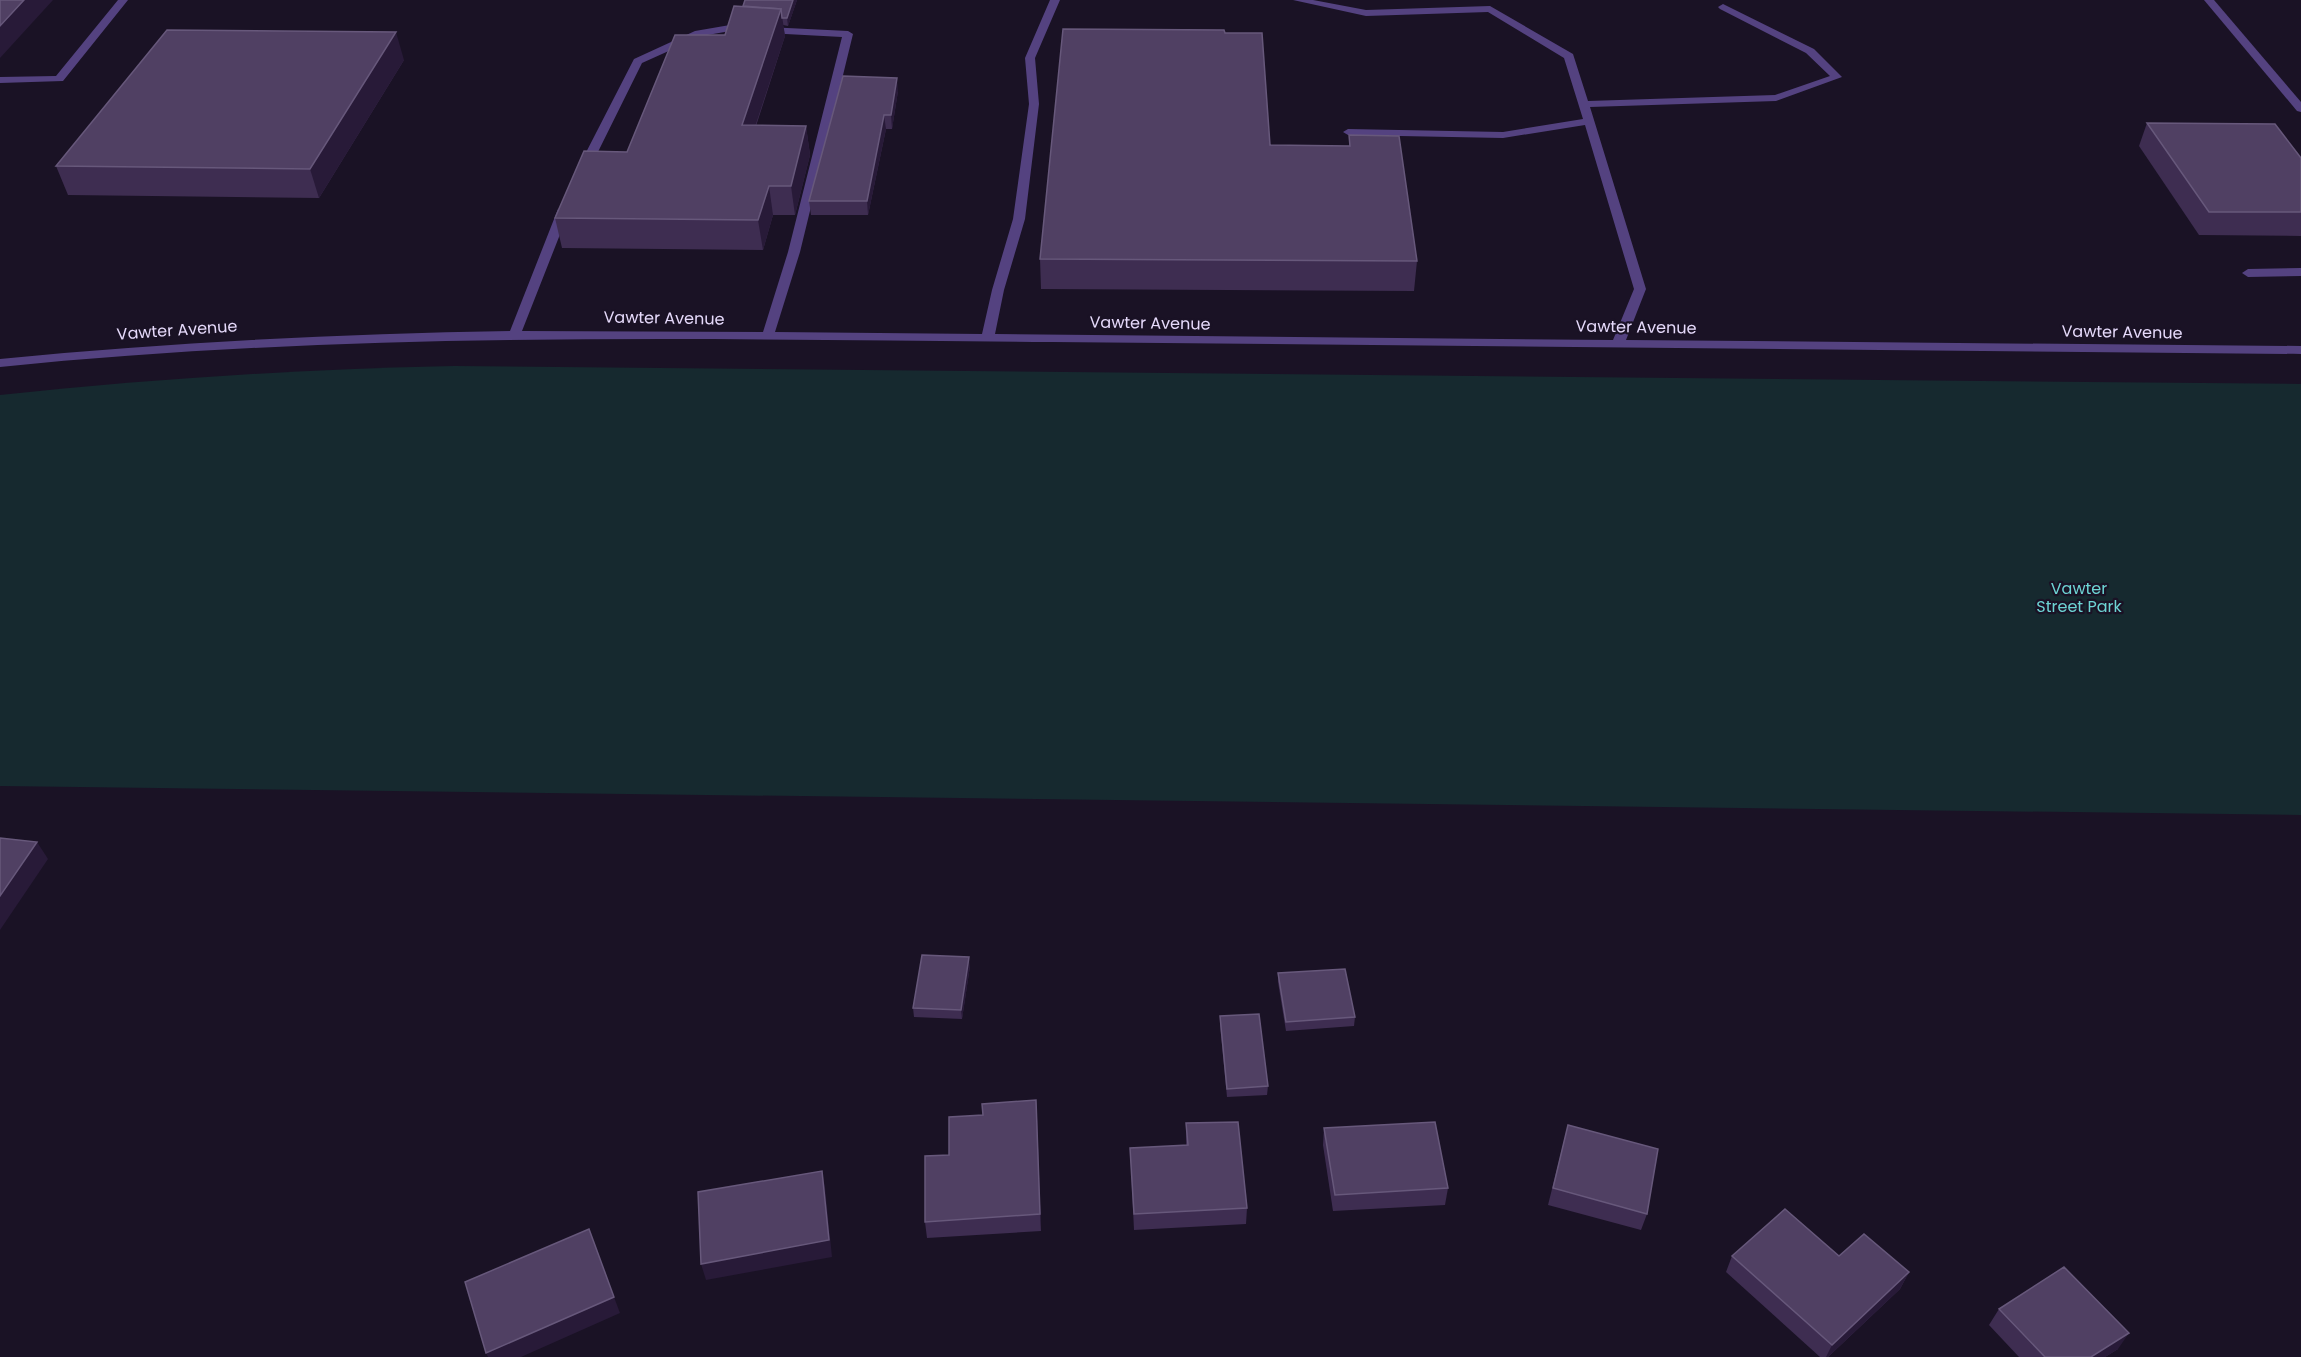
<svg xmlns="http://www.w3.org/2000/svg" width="2301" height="1357" font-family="Poppins,sans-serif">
	<rect width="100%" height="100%" fill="#1a1225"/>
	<path fill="#16292f" d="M454,366l1847,18v431l-2301,-29v-391c151,-16 302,-26 454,-29z"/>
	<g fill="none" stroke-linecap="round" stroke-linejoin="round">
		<g fill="#544280" fill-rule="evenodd">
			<polygon points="118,0 128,0 63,81 0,83 0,77 56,76"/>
			<path d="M1050,0h10l-25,58 4,46 -14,115 -21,71 -9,44 618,6 21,-51 -49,-164 -82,13 -155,-3 -5,-3 5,-3 155,3 80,-13 -19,-61 -76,-46 -122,4 -73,-16h20l53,10 124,-4 83,48 15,47 187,-6 55,-19 -24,-23 -86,-44 -2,-2 5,-3 91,45 28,28 -66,24 -186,6 56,182 -20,51 675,6v8c-417,-4 -833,-8 -1249,-12 -351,-3 -702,-11 -1052,25v-8c170,-17 339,-25 510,-28l48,-122 6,-3 6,3 -48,122 241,1 25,-80 54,-215 -112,-6 -28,5 -60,27 -52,105 -6,3 -6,-3 56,-109 61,-28 35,-6 118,6 5,3 -53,218 -25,80 207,2 10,-44 21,-71 16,-115 -4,-46z"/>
			<polygon points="2204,0 2214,0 2301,102 2301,112 2297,111"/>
			<polygon points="2301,268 2301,276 2248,277 2242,273 2248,269"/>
		</g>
	</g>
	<g fill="#3e2d51">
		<polygon points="797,0 788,26 783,25 785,36 756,126 806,126 810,155 795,215 773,215 763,250 562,248 555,218 627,152 725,35 743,6"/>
		<polygon points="1225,33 1270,145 1349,146 1349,135 1417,261 1414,291 1041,289 1040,259"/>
		<polygon points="404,60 319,198 68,195 56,166"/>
		<polygon points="898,91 892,129 886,129 868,215 811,215 809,201"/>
		<polygon points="2147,123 2301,158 2301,236 2199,235 2139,146"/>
		<polygon points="970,966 962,1019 914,1017 913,1008"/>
		<polygon points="1278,973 1355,1017 1354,1026 1286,1031 1278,982"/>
		<polygon points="1220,1016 1268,1086 1267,1095 1227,1097 1220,1025"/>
		<polygon points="1037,1117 1041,1231 927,1238 925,1222 949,1155"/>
		<polygon points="1186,1123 1247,1208 1246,1224 1134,1230 1130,1148 1186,1145"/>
		<polygon points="1568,1125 1647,1214 1641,1230 1548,1205"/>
		<polygon points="1324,1128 1448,1188 1445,1205 1333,1211 1323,1145"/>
		<polygon points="1732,1256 1839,1256 1909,1272 1900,1289 1828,1357 1820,1357 1726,1272"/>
		<polygon points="1999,1309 2118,1349 2105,1357 2019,1357 1989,1325"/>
	</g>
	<g fill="#281a38">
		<polygon points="24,0 53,0 0,58 0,26"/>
		<polygon points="793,0 797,0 788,26 787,18"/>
		<polygon points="781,9 785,36 746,154 742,125"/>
		<polygon points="396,32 404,60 319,198 310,169"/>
		<polygon points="897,78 898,91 892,129 891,115"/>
		<polygon points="884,115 886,129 868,215 867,201"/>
		<polygon points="806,126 810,155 795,215 791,186"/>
		<polygon points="769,186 773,215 763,250 758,220"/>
		<polygon points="37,842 48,859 0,930 0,896"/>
		<polygon points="969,957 970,966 962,1019 961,1010"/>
		<polygon points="1036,1100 1037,1117 1041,1231 1040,1214"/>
		<polygon points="822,1171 825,1187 832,1257 706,1280 701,1264"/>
		<polygon points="1909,1272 1900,1289 1828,1357 1826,1357 1832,1345"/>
		<polygon points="614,1297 620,1313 521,1357 488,1357 486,1353"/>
		<polygon points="2129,1333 2118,1349 2105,1357 2091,1357"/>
	</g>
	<g fill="#504063" stroke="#67587b" stroke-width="1.5">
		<polygon points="0,0 24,0 0,26"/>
		<polygon points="745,0 793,0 787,18 782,18 781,9 743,6"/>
		<polygon points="734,6 781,9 742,125 806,126 791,186 769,186 758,220 555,218 584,151 627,152 675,35 725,35"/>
		<polygon points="1063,29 1224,30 1225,33 1262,33 1270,145 1350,146 1349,135 1399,136 1417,261 1040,259"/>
		<polygon points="167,30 396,32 310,169 56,166"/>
		<polygon points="843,76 897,78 891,115 884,115 867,201 809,201"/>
		<polygon points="2147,123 2275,124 2301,158 2301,212 2209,212"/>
		<polygon points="0,838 37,842 0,896"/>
		<polygon points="922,955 969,957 961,1010 913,1008"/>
		<polygon points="1345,969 1355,1017 1286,1022 1278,973"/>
		<polygon points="1259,1014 1268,1086 1227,1089 1220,1016"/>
		<polygon points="1036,1100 1040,1214 925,1222 925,1156 949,1155 949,1117 983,1115 982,1104"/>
		<polygon points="1238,1122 1247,1208 1134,1214 1130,1148 1188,1145 1186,1123"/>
		<polygon points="1435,1122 1448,1188 1335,1195 1324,1128"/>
		<polygon points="1568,1125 1658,1149 1647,1214 1553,1188"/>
		<polygon points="822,1171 829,1240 701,1264 698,1192"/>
		<polygon points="1785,1209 1839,1256 1864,1234 1909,1272 1832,1345 1732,1256"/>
		<polygon points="589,1229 614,1297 486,1353 465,1282"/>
		<polygon points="2064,1267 2129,1333 2091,1357 2045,1357 1999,1309"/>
	</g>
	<g text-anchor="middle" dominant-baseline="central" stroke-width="4.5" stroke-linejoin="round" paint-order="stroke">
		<g font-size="16" fill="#e6dafb" stroke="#1a1225">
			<text transform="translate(664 318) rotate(1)">Vawter Avenue</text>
			<text transform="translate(1150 323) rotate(1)">Vawter Avenue</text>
			<text transform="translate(1636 327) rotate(1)">Vawter Avenue</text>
			<text transform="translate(177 330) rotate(-4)">Vawter Avenue</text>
			<text transform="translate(2122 332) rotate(1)">Vawter Avenue</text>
		</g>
		<g font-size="16" fill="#6dd4d4" stroke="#1a1225">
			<text x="2079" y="588">Vawter<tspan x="2079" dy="18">Street Park</tspan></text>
		</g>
	</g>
</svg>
